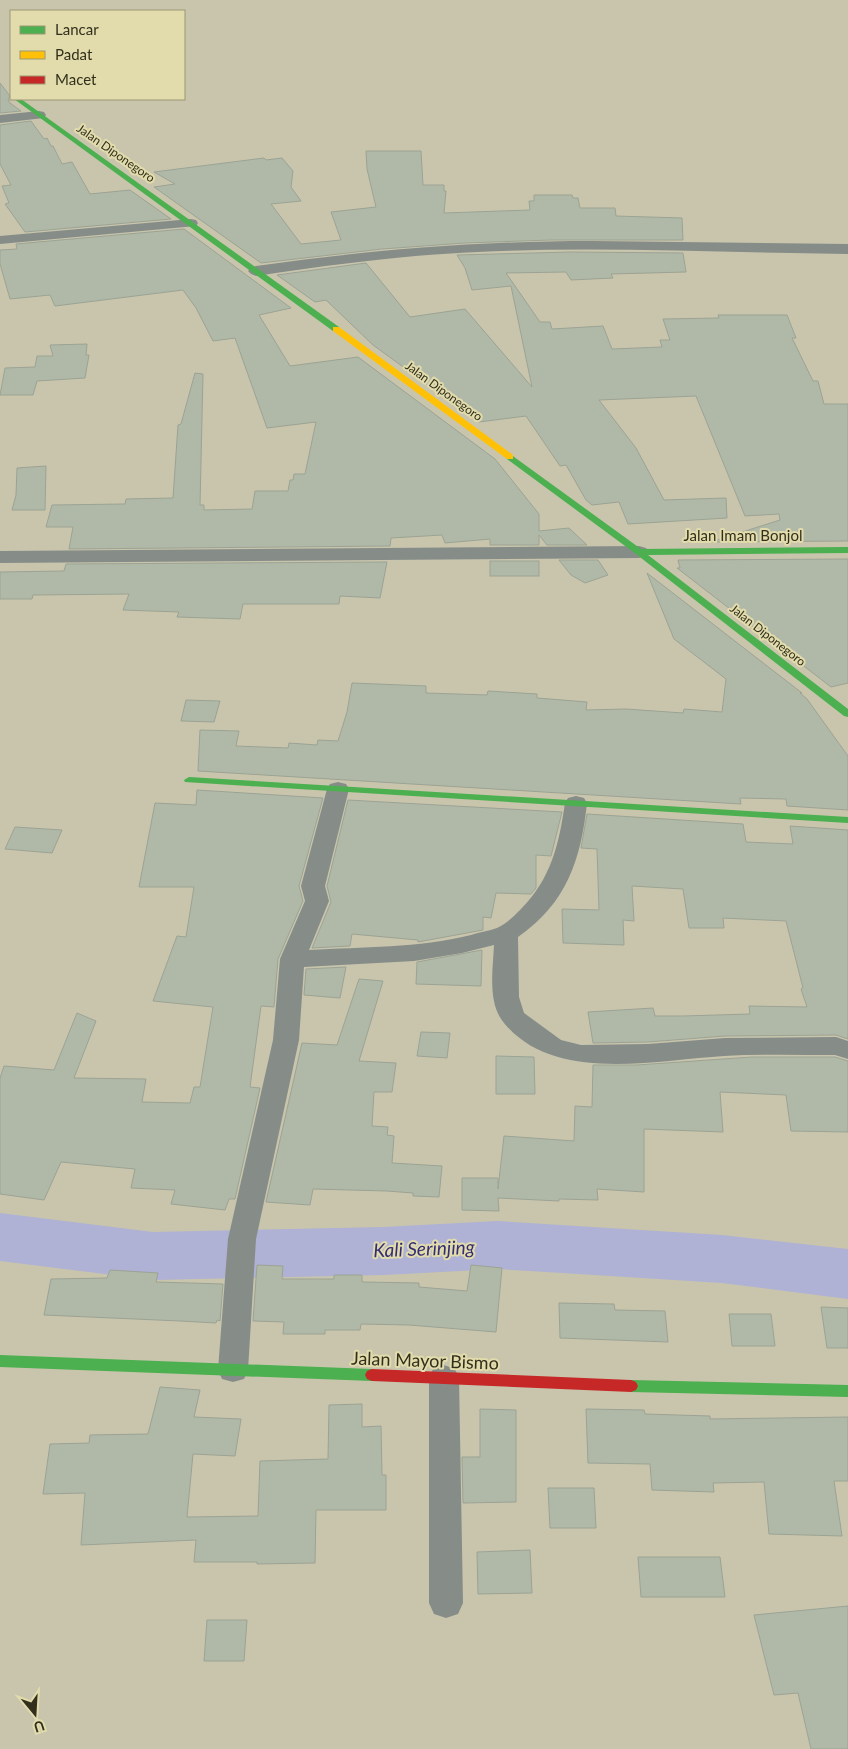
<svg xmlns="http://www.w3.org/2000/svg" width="848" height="1749" font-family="Lato,sans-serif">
	<rect width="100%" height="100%" fill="#c8c5ac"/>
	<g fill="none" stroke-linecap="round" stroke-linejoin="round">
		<polygon fill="#afb1d5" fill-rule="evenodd" points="0,1213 153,1232 384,1227 498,1221 722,1235 848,1249 848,1299 722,1283 498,1269 384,1275 153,1280 0,1261"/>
	</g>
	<g fill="#b0b9a8" stroke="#9ca394">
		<polygon points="0,83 10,96 8,100 10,103 21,111 0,113"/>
		<polygon points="31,121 44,139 47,138 51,146 53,146 62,164 72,162 90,194 130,190 171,219 25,232 5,204 9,203 2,186 11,185 0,164 0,125"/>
		<polygon points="366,151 421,151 423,185 444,185 444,191 446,191 444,213 530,210 529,201 534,201 534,195 572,195 573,198 578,198 580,208 615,208 616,216 682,218 683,240 550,240 465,243 382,249 261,263 154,187 175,184 154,172 264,158 266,160 282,158 293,171 291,187 301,201 271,204 301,244 341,240 331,212 376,207 367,169"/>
		<polygon points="184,229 291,308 259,315 290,366 358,357 495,459 539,514 539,531 569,528 587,545 547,545 539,535 539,545 490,545 490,539 445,543 442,535 391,538 390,546 69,549 73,527 46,527 52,505 125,504 126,499 173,498 178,425 181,424 195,373 203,374 200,505 204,505 204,510 252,509 255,491 288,491 290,480 293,480 294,474 305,474 316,422 267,428 235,338 213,341 196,308 183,290 55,306 50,295 10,299 0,264 0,250 17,249 16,244"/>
		<polygon points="570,252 683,253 686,272 611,274 613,278 571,280 566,272 506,273 540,322 550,322 552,329 603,326 612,349 662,347 660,340 670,340 663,319 719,318 718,315 787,315 796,338 792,338 813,381 818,381 824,404 848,404 848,541 711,542 780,520 779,514 745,516 696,396 599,400 636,448 664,500 726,498 727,518 628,524 619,502 592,505 586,500 566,465 560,466 526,416 479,422 373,345 326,300 315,302 277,275 366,263 410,317 465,309 532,387 511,286 472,290 465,268 457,255"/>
		<polygon points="87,344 86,355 89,355 85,378 37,381 33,395 0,395 5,368 35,367 37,356 53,356 50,345"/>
		<polygon points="46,466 45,510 12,510 16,495 17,468"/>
		<polygon points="848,559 848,683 831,687 677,568 680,568 678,560"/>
		<polygon points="559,560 598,560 608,575 585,583 571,575"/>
		<rect x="490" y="561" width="49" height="15"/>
		<polygon points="387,562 380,598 340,596 339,604 243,604 240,619 177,617 179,612 123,610 129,594 33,595 32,599 0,599 0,572 64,571 66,564"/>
		<polygon points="647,573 802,693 800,693 807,699 848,756 848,810 787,806 786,799 740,798 741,804 198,771 200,730 239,731 236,746 288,748 289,743 317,745 318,740 338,741 347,712 352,683 426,686 426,693 487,695 488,691 537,694 537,698 587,702 586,710 626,709 683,713 684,709 722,712 726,679 674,639"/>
		<polygon points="186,700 220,701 214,722 181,721"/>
		<polygon points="197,790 323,798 299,886 303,901 278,959 274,1007 261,1006 250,1087 260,1088 235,1199 229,1199 225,1210 171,1204 175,1190 131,1188 135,1169 61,1162 44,1200 0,1194 0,1078 4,1066 54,1070 77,1013 96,1021 74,1078 146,1079 142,1102 190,1103 194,1087 200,1087 213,1007 153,1001 177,936 186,937 194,887 139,887 155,803 196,805"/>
		<polygon points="348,800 562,812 551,856 536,855 536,888 531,894 496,893 491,918 483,917 483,930 418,942 418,940 352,934 350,946 312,948 331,902 327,886"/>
		<polygon points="587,814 743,824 746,842 793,844 790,826 848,830 848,1039 836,1035 725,1036 648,1042 593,1043 588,1012 653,1008 655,1016 683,1016 750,1014 749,1006 807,1007 801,989 803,988 786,921 723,918 724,928 689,928 683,889 632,886 634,921 623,920 624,945 563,943 562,909 599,910 597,849 581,848"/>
		<polygon points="15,827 62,830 52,853 5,849"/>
		<polygon points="482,950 481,986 416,984 417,962"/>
		<polygon points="346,967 340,998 304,995 306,969"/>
		<polygon points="359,979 383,981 359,1061 396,1063 392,1092 374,1092 372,1126 388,1127 387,1135 394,1136 392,1163 442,1166 439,1197 413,1196 413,1193 387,1191 313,1189 310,1205 266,1202 302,1043 337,1045"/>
		<polygon points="421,1032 450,1033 447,1058 417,1056"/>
		<polygon points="496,1056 534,1057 535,1094 496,1094"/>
		<polygon points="752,1057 835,1057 848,1061 848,1132 791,1131 786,1095 720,1092 723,1132 644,1129 644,1192 597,1189 598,1200 559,1199 559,1201 498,1198 499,1211 462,1210 462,1178 498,1178 498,1189 504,1136 574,1141 575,1106 592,1107 593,1065 637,1065"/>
		<polygon points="257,1265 283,1266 282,1279 334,1279 334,1275 362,1275 362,1282 419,1283 419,1287 467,1291 471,1265 502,1268 496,1332 409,1325 361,1324 360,1330 325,1330 325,1334 283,1334 284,1322 253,1321"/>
		<polygon points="110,1270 158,1273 156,1282 223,1284 220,1321 217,1320 216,1323 180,1321 44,1315 51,1279 107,1278"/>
		<polygon points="559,1303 614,1304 615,1310 665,1311 668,1342 560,1338"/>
		<polygon points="821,1307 848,1308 848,1348 827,1348"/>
		<polygon points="729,1314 771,1314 775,1346 732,1346"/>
		<polygon points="160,1387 200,1390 194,1417 241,1419 235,1456 193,1454 187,1517 258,1516 260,1461 328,1459 329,1405 362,1404 362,1427 381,1426 382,1475 386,1475 386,1510 316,1510 315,1563 257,1564 257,1562 194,1562 196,1540 81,1545 85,1493 43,1494 50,1444 89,1443 90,1435 148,1434"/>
		<polygon points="480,1409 516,1410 516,1502 463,1503 462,1457 480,1457"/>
		<polygon points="586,1409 644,1410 645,1414 710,1416 710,1419 848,1417 848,1481 834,1481 842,1536 769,1534 764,1482 713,1483 714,1492 652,1490 650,1464 588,1463"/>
		<polygon points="548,1488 594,1488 596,1528 550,1528"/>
		<polygon points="530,1550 532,1593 478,1594 477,1552"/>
		<polygon points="638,1557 720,1557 725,1597 641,1597"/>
		<polygon points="848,1606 848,1749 811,1749 798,1693 774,1695 754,1615"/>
		<polygon points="207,1620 247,1620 244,1661 204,1661"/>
	</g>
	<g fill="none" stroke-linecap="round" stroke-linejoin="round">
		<g fill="#868d88" fill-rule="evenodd">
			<polygon points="39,111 44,112 46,115 44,118 0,123 0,115"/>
			<polygon points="191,219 196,220 198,223 196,226 0,244 0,236"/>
			<path d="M593,241l255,3v10c-123,-1 -247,-8 -370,-2 -75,3 -148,13 -222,24l-5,-2 -3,-3 3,-3 5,-2c114,-16 221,-25 337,-25z"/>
			<polygon points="639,546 646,548 649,552 646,556 639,558 0,563 0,551"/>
			<path d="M338,782l8,2 3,5 -24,97 4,15 -20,49c54,-3 109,-2 162,-15 9,-3 18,-4 26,-7 9,-4 17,-12 24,-19 30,-30 38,-65 44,-106l3,-5 8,-2 8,2 3,5c-6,56 -20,100 -69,134l1,60 5,16 37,27 20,5 67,-1 77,-6 111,-1 12,4v18l-13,-4c-37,0 -74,-1 -111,1 -69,4 -170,28 -220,-33 -17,-20 -11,-54 -10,-78l-32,8 -48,8 -110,6 -5,73 -43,199 -8,131 -4,9 -11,3 -11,-3 -4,-9 10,-131 45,-199 7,-81 25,-58 -4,-15 26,-97 3,-5z"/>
			<polygon points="444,1365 455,1369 459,1378 463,1603 458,1614 446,1618 434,1614 429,1603 429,1378 433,1369"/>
		</g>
		<g fill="#4caf50" fill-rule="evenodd">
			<polygon points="14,99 21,99 339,327 339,331 333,331"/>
			<polygon points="510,454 641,549 848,547 848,553 648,555 848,709 848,717 844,716 636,554 507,459 507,455"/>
			<polygon points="189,777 848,817 848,823 185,782 184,780"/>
			<polygon points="0,1355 372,1369 377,1371 379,1375 377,1379 372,1381 0,1367"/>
			<polygon points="631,1380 848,1385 848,1397 631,1392 626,1390 624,1386 626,1382"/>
		</g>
		<polygon fill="#ffc107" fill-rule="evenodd" points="333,327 339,327 513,455 513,459 507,459 333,331"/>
		<polygon fill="#c62828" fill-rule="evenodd" points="372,1369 631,1380 636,1382 638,1386 636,1390 631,1392 372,1381 367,1379 365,1375 367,1371"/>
	</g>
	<g text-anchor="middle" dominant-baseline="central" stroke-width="4" stroke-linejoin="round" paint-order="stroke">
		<g font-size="12" fill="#322f1c" stroke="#e2dcac">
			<text transform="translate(116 153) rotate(35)">Jalan Diponegoro</text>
			<text transform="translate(444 391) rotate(36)">Jalan Diponegoro</text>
			<text transform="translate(768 635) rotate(38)">Jalan Diponegoro</text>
		</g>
		<g font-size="15" fill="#322f1c" stroke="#e2dcac">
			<text x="743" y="535">Jalan Imam Bonjol</text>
		</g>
		<g font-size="18" fill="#322f1c" stroke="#e2dcac">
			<text transform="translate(425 1360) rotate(2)">Jalan Mayor Bismo</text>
		</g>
		<g font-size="19" font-style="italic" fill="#332d76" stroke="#e2dcac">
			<text transform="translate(424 1248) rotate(-2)">Kali Serinjing</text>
		</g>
	</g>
	<rect x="10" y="10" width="175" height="90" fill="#e2dcac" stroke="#9c9772"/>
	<rect x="20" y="26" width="25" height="8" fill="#4caf50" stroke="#9c9772"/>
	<text x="55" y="35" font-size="15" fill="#322f1c">Lancar</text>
	<rect x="20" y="51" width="25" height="8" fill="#ffc107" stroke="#9c9772"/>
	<text x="55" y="60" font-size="15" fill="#322f1c">Padat</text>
	<rect x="20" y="76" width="25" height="8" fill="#c62828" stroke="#9c9772"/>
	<text x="55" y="85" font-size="15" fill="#322f1c">Macet</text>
	<g transform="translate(35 1714) rotate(162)" stroke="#e2dcac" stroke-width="4" paint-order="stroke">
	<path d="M0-4L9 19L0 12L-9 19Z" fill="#322f1c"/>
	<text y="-8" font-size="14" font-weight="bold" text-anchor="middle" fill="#322f1c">U</text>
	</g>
</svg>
